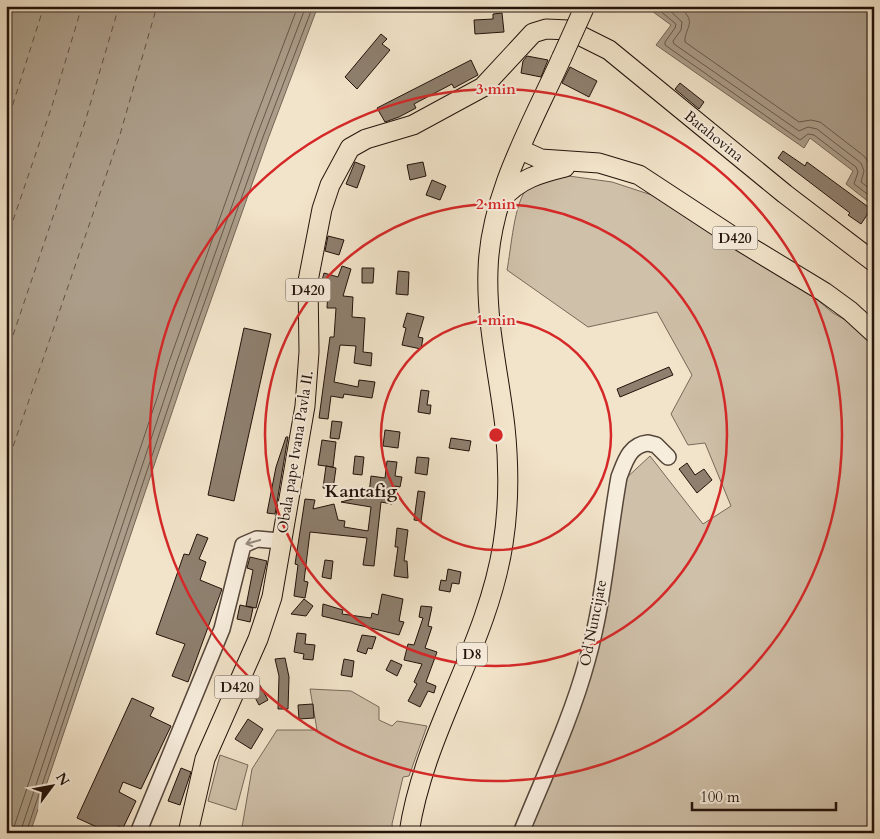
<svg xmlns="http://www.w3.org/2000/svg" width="880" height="839" font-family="Cardo,serif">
	<rect width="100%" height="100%" fill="#f2e4ca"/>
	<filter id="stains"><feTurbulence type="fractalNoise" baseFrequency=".004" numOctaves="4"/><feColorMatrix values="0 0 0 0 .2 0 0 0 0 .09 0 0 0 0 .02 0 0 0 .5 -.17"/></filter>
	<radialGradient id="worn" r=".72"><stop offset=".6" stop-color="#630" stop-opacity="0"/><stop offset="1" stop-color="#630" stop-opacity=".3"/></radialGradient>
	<g fill="#cfc0a9" stroke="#78695a">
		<path d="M569,176l43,6 52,17 145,94 24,20 28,16 13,11v493h-348l52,-122 45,-230 27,-25 53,68 28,-18 -26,-63 -17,2 -17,-31 21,-39 -35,-63 -69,15 -81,-57c4,-19 7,-70 21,-82 10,-8 29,-9 41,-12z"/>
		<polygon points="310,689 351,691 379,707 379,720 392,726 397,721 427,726 409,776 403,777 392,824 393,833 241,833 252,769 277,730 317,730"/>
		<polygon points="220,755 248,765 236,810 208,801"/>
	</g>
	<g fill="#ab9d89" stroke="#746556">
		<polygon points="6,6 318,6 268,139 187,368 30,833 6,833"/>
		<polygon points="645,6 874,6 874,206 846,184 853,171 810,138 804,148 656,45 671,25"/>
	</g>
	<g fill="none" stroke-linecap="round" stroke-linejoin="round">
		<g stroke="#66584a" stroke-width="1">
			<polyline points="654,6 676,24 675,28 665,42 665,45 800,140 808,134 814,135 856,167 858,172 854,184 874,199"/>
			<polyline points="665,6 682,22 681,30 673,41 674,44 799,131 808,127 817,129 861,163 864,171 861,182 874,192"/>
			<path d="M677,6c23,16 7,21 8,36l114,80 12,-2 9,2 44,34 7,10v13l3,3"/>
			<polyline points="12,833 169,362 250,133 298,6"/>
			<polyline points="20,833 176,364 257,135 306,6"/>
			<polyline points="26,833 182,366 263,137 313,6"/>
		</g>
		<g stroke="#605143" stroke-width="1" stroke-dasharray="6 5" stroke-linecap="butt">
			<polyline points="6,13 9,6"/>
			<polyline points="6,126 44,6"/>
			<polyline points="6,241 52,106 82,6"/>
			<polyline points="6,356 85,122 119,6"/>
			<polyline points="6,467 119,138 157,6"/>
		</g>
	</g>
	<g fill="#8e7f6e" stroke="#22120a">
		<polygon points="502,13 504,32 475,34 474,20 493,19 493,14"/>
		<polygon points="381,34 387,39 382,44 390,50 357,89 345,77"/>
		<polygon points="527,56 548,60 541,77 521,73 523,61"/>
		<polygon points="471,60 478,75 454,88 452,84 414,104 416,108 399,117 385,122 377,108"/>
		<polygon points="570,67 597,81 589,97 562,83"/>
		<polygon points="680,83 704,102 699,109 675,89"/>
		<polygon points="783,151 805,166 807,162 871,209 861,224 848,215 850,213 778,158"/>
		<polygon points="355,162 365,166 357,188 346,184"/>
		<polygon points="423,162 426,176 410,180 407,165"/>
		<polygon points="432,180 446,186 440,200 426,195"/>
		<polygon points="328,236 344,240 339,255 325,251"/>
		<polygon points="342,266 351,269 343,296 353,297 352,317 365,318 363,352 372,353 371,366 354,363 356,346 340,345 334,382 358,387 359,380 375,382 372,398 344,394 343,398 331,396 328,419 319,418 330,337 334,337 336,308 327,308 328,290 320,288 324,273 338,277"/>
		<polygon points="362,268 374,268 373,283 362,283"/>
		<polygon points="398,271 409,272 408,295 396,294"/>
		<polygon points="407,313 424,317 418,337 423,338 421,349 402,345 406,328 403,327"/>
		<polygon points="244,328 271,334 234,501 208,495"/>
		<polygon points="669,367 673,375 620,397 617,389"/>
		<polygon points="421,390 429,391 427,405 431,405 430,414 418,412"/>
		<polygon points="332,421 342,422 339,439 330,438"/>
		<polygon points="385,430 400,432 398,448 383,446"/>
		<polygon points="286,437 288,437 275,514 267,513 276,467"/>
		<polygon points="451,438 471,441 469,451 449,448"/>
		<polygon points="322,440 336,442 333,467 318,465"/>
		<polygon points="355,456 364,457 362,475 353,474"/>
		<polygon points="417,457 429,458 427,475 415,473"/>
		<polygon points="387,461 397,462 395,476 402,477 400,487 395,486 392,504 381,502 374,566 363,565 367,538 310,532 304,581 308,582 305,598 294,596 298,565 295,564 305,499 315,500 313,509 334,504 338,520 345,521 344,527 368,531 371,507 341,502 372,494 369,494 371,476 385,478"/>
		<polygon points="687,463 695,475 704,469 712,480 697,493 679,469"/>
		<polygon points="326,466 336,468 333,489 323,488"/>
		<polygon points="418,491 425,492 421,521 414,520"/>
		<polygon points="397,528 408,530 404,561 407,561 408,578 394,576 398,547 395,547"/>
		<polygon points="197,534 208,538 199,559 206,562 200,580 222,589 188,682 172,676 185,644 156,634 184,554 189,555"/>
		<polygon points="250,557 267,561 256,608 246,606 253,570 247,568"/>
		<polygon points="325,560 333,561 331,579 322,577"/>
		<polygon points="448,569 461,572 459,584 452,583 450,592 439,590 441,580 446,581"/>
		<polygon points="382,594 403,599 399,621 404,622 399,635 322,616 323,604 343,610 342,614 371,618 372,613 378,615"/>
		<polygon points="304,599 313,606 306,616 291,614"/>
		<polygon points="240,605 253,608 250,622 237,619"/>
		<polygon points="421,606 432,607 428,626 432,627 425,648 437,652 426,682 436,686 434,693 428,691 420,707 408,701 417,684 414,682 422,664 404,660 408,644 414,645 423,618 419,617"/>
		<polygon points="297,633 306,634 305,644 315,645 313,660 303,659 304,654 294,652"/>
		<polygon points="362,635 376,637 372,649 368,648 366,654 357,651"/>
		<polygon points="285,658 289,677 288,709 278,709 279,676 275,659"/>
		<polygon points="344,659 354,661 352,677 341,675"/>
		<polygon points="391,660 402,665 397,676 386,670"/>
		<polygon points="256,678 268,700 259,705 249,686 252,680"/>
		<polygon points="132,698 154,708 150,716 171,726 141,789 123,782 119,792 136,801 123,828 118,826 115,833 110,833 77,818"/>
		<polygon points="313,704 314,718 299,719 298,705"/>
		<polygon points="248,719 263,729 251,749 235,739"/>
		<polygon points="181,768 191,772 180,805 168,801"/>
	</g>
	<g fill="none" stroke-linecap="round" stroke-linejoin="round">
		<defs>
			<g id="minor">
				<polyline points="138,833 222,629 243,545 257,539 280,541"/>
				<path d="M521,833c23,-57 50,-113 66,-172 17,-59 21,-123 32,-184 6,-15 10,-32 29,-34l8,2 12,12"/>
			</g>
			<g id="major">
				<polyline points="521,150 541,159 599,163 639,175 735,238 824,292 850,311 874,333"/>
				<path d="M502,199c17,-20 38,-26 63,-32"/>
				<polyline points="188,833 205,759 258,639 272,597 305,406 309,352 308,281 322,209 330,185 350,148 366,139 413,125 483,87 533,33 546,29 569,30 609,50 785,194 874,262"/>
				<path d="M409,833c15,-101 78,-187 94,-289 6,-38 6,-78 2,-117 -6,-53 -19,-103 -17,-157 2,-75 44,-146 74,-213"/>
			</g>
		</defs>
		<use href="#minor" stroke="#56463a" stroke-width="18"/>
		<use href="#major" stroke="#22120a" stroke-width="21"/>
		<use href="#minor" stroke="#f7eddd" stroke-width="15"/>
		<use href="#major" stroke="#f2e4ca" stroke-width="19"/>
		<defs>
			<polyline id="major-bridge" points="562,57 585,6"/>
		</defs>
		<use href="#major-bridge" stroke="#22120a" stroke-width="21" stroke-linecap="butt"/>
		<use href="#major-bridge" stroke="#f2e4ca" stroke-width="19"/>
	</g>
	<defs><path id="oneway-shaft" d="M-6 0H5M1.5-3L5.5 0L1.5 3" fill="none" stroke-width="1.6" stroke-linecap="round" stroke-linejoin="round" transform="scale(1.25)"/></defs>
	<use stroke="#978a7e" href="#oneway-shaft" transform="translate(253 542) rotate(164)"/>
	<g fill="none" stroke="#d62828" stroke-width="2.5">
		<circle cx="496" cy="435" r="115"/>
		<circle cx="496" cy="435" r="231"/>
		<circle cx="496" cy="435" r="346"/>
	</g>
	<g text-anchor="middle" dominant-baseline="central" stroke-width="4" stroke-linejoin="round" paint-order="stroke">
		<g fill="#f7eddd" stroke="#625449" stroke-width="1">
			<rect x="712.5" y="226.5" width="45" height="23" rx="4"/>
			<rect x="285.5" y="278.5" width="45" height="23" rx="4"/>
			<rect x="457" y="642.5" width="30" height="23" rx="4"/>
			<rect x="214.5" y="675.5" width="45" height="23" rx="4"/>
		</g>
		<g font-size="14" font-weight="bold" fill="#22120a">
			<text x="735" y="238">D420</text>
			<text x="308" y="290">D420</text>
			<text x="472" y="654">D8</text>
			<text x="237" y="687">D420</text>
		</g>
		<g font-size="15" fill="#22120a" stroke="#f7eddd">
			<text transform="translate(714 136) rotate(39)">Batahovina</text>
			<text transform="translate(295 452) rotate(-81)">Obala pape Ivana Pavla II.</text>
			<text transform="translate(593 623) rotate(-79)">Od Nuncijate</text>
		</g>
		<g font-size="18" font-weight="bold" fill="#22120a" stroke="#f7eddd">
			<text x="361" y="491">Kantafig</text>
		</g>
	</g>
	<circle cx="496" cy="435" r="8" fill="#d62828" stroke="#f7eddd" stroke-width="2.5"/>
	<g font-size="15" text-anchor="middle" font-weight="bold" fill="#d62828" stroke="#f7eddd" stroke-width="4" stroke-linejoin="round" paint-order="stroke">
		<text x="496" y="94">3 min</text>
		<text x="496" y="209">2 min</text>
		<text x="496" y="325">1 min</text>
	</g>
	<rect width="880" height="839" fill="none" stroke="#f2e4ca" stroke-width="25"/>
	<rect x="8" y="8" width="865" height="824" fill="none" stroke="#22120a" stroke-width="2.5"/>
	<rect x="12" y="12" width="855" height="814" fill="none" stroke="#22120a"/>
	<g transform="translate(52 786) rotate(58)" stroke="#f7eddd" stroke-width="4" paint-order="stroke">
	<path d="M0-4L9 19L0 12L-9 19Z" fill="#22120a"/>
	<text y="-8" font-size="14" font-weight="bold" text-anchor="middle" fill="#22120a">N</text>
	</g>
	<path d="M692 802v8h144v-8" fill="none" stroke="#22120a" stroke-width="2.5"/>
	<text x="700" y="802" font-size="15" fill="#22120a" stroke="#f7eddd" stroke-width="4" paint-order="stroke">100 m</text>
	<rect width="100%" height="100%" filter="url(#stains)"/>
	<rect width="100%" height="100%" fill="url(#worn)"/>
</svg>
